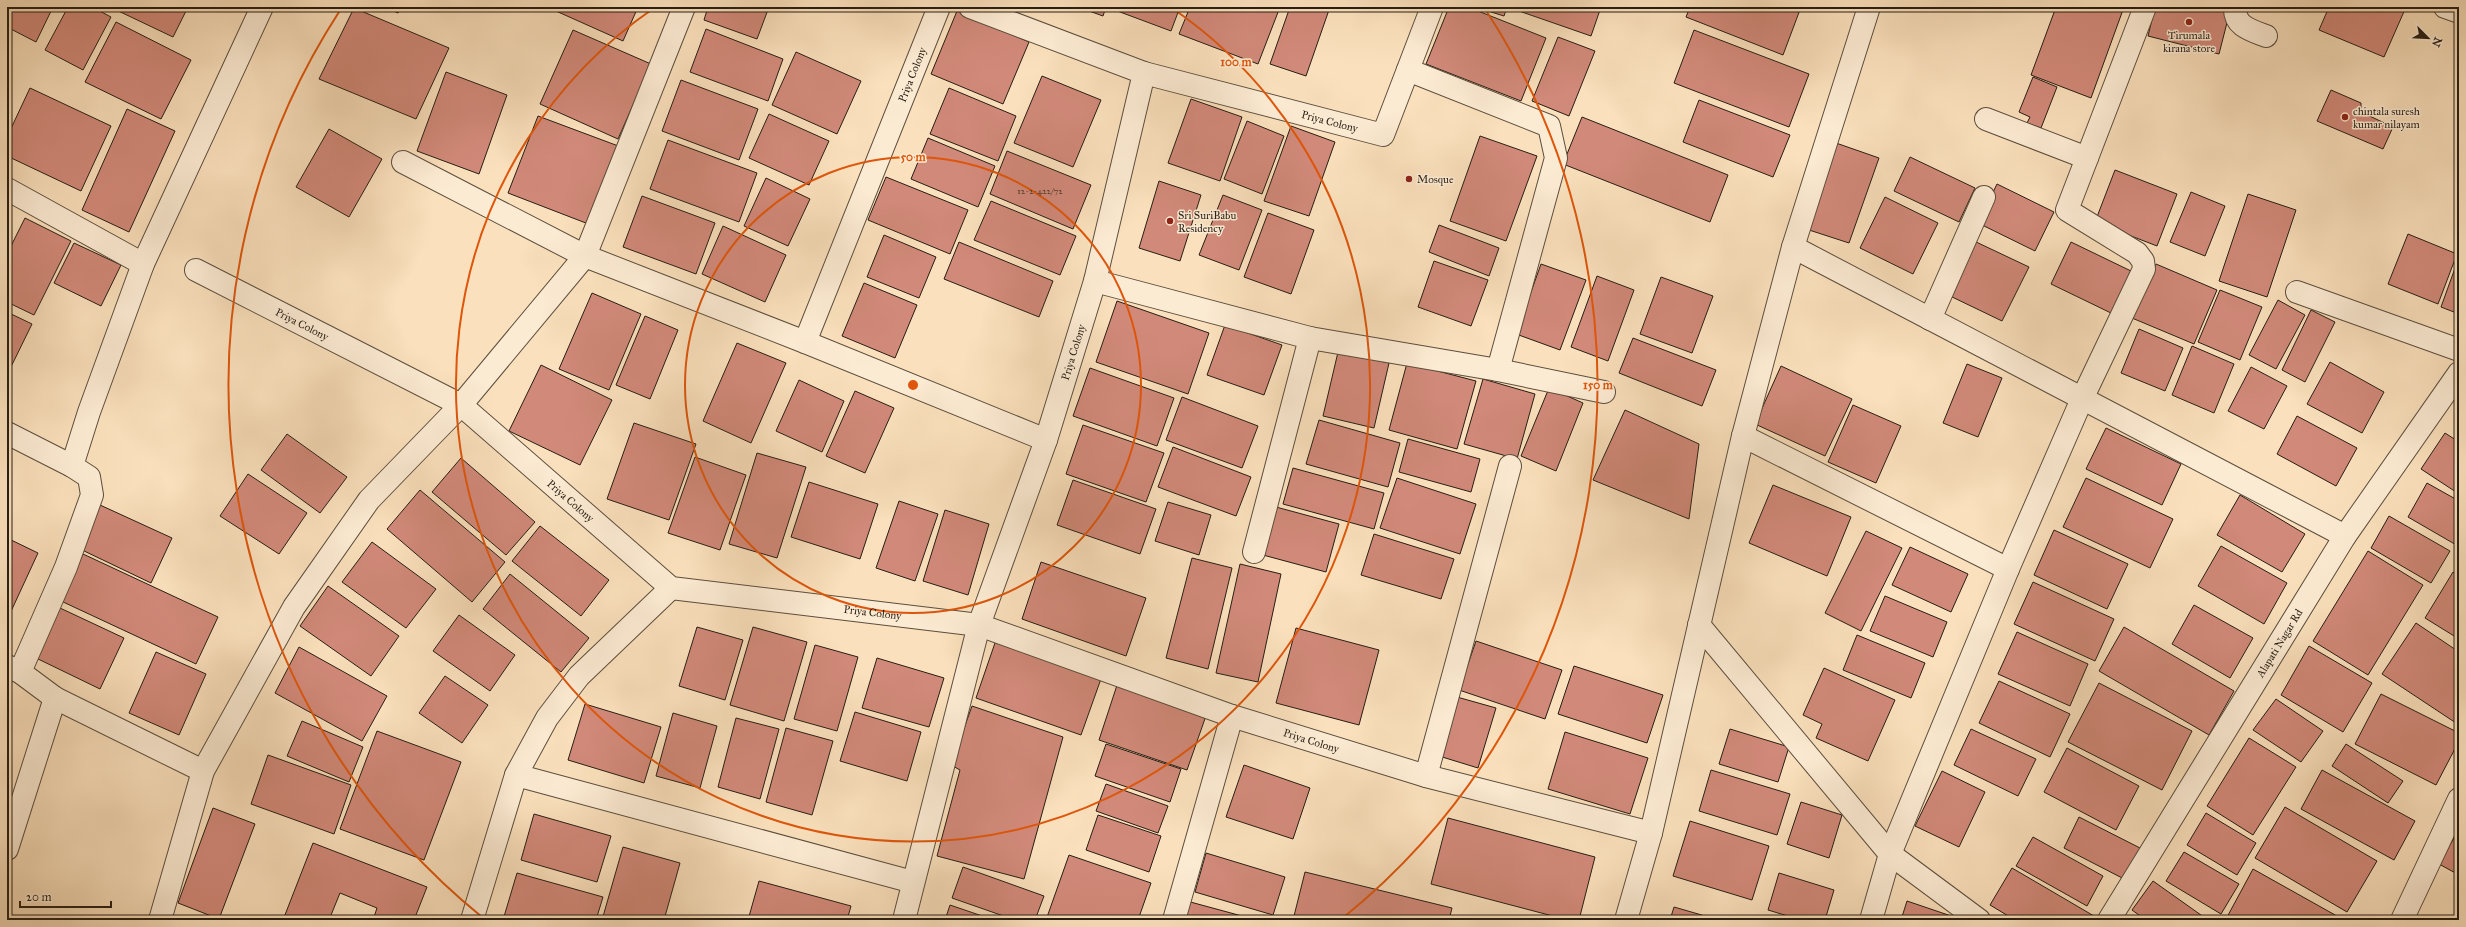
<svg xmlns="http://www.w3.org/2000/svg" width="2466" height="927" font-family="'IM FELL Great Primer',serif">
	<rect width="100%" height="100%" fill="#fae0bc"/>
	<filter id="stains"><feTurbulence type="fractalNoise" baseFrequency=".005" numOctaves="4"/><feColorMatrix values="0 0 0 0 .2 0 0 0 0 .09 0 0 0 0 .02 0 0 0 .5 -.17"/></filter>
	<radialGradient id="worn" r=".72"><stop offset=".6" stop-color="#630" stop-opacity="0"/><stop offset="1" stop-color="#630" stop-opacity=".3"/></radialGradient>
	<g fill="#d18979" stroke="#271e14">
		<polygon points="7,7 53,7 36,42 7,27"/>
		<polygon points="68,7 92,7 111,17 83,70 45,50"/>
		<polygon points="110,7 188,7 173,37"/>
		<polygon points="384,7 401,7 398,13"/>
		<polygon points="547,7 638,7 623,41"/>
		<polygon points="708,7 769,7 757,39 704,20"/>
		<polygon points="1078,7 1106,7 1103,16"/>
		<polygon points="1112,7 1180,7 1171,31 1112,9"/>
		<polygon points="1190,7 1280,7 1258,64 1179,34"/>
		<polygon points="1290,7 1330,7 1306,76 1270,64"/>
		<polygon points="1449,7 1468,7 1546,38 1521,101 1426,64"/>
		<polygon points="1475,7 1507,7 1504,16"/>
		<polygon points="1521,7 1601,7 1591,36 1519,11"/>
		<polygon points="1690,7 1801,7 1783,55 1686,17"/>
		<polygon points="2056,7 2124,7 2091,98 2031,75"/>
		<polygon points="2155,7 2231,7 2219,54 2148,36"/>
		<polygon points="2329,7 2406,7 2384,57 2319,30"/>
		<polygon points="354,8 449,48 416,119 319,79"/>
		<polygon points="957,11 1029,42 1003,104 931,74"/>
		<polygon points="116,22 191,60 161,119 85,82"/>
		<polygon points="706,29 783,59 768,101 690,72"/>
		<polygon points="573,30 651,64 618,139 540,104"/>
		<polygon points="1694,30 1809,74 1789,127 1674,83"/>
		<polygon points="1558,37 1595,51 1569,116 1532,101"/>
		<polygon points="796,52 861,81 837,134 772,105"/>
		<polygon points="446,72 507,95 479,174 417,151"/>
		<polygon points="1042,76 1101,100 1073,167 1014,143"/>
		<polygon points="2033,77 2057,87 2041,128 2027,123 2030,117 2019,112"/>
		<polygon points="681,80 758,109 739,160 662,131"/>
		<polygon points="30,88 111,126 81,191 7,156 7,137"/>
		<polygon points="949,88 1016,116 998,161 930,134"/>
		<polygon points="2331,90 2361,103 2361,112 2393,127 2383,149 2317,121"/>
		<polygon points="1191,99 1242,117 1220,181 1168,163"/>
		<polygon points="1699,100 1790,135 1773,177 1683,142"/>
		<polygon points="127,109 175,131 129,232 82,210"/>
		<polygon points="769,114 829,141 809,185 749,158"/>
		<polygon points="538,116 621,147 591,225 508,193"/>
		<polygon points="1582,117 1728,175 1710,222 1563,164"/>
		<polygon points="1247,121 1284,136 1262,194 1224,179"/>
		<polygon points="1291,126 1335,142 1309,216 1264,201"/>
		<polygon points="329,129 382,159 349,217 296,187"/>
		<polygon points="1480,136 1537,156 1506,241 1450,221"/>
		<polygon points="928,138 995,166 978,207 911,179"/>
		<polygon points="668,140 757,173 739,222 650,189"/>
		<polygon points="1836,143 1879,158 1849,243 1806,229"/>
		<polygon points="1007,151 1091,185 1073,229 990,194"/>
		<polygon points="1910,157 1975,188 1959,222 1894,191"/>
		<polygon points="2115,170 2177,194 2157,246 2095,222"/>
		<polygon points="886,177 968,210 950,254 868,220"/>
		<polygon points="766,178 810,199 788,246 744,226"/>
		<polygon points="1159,181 1201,195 1180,261 1139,248"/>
		<polygon points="1997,184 2054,212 2035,251 1978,223"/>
		<polygon points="2191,192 2225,206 2205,256 2170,242"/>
		<polygon points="2248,194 2296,210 2267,297 2219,281"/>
		<polygon points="1223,195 1262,210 1239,270 1199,255"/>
		<polygon points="642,196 715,223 696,274 623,247"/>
		<polygon points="1885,197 1938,223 1913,274 1860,248"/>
		<polygon points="991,201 1076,236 1060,275 974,240"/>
		<polygon points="1268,213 1314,230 1291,294 1244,277"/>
		<polygon points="25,218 71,241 34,315 7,302 7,254"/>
		<polygon points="1439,225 1499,248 1489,276 1429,252"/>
		<polygon points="723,226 786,255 765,302 702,274"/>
		<polygon points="2408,234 2457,254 2438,304 2388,284"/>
		<polygon points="884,235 936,257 919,298 867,277"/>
		<polygon points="1974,241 2029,267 2002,321 1948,295"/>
		<polygon points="959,242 1053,281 1039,317 944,279"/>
		<polygon points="2071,242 2131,271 2111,313 2051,284"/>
		<polygon points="74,243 121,265 101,306 54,283"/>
		<polygon points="2459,257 2459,314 2441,307"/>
		<polygon points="1434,261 1488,280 1471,326 1418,307"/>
		<polygon points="1541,264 1586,280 1560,350 1516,334"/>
		<polygon points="2156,264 2217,290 2194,344 2132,318"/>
		<polygon points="1597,276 1634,290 1608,361 1571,347"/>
		<polygon points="1661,277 1713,296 1692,353 1640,334"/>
		<polygon points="864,283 917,305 895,358 842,336"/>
		<polygon points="2220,290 2262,307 2240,360 2198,342"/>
		<polygon points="592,293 641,314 609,390 559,369"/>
		<polygon points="2278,300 2305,315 2276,369 2249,355"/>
		<polygon points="1117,301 1209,333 1188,394 1096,362"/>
		<polygon points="2311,310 2335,322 2305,382 2282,370"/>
		<polygon points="7,312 32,324 7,375"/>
		<polygon points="645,316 678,330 650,399 616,385"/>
		<polygon points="1225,325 1282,345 1264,395 1207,375"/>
		<polygon points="2139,329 2183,348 2165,391 2121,373"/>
		<polygon points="1633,338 1716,370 1702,406 1619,373"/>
		<polygon points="737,343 786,363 751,443 703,421"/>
		<polygon points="2192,346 2234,364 2214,413 2172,395"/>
		<polygon points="1338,352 1389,363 1374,428 1323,416"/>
		<polygon points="2330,362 2384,392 2362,433 2307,404"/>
		<polygon points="1407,363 1476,381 1457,449 1389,430"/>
		<polygon points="1967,364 2002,378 1978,437 1943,423"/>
		<polygon points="541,365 612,400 580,465 509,431"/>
		<polygon points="1781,366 1852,399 1825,456 1755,424"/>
		<polygon points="2251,367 2287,386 2264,429 2228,411"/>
		<polygon points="1090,368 1174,398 1157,446 1073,416"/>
		<polygon points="1483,379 1535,394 1517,459 1464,444"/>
		<polygon points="799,380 844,401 822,452 776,431"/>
		<polygon points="1549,388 1583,403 1556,471 1521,456"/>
		<polygon points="855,391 894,408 865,473 826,456"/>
		<polygon points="1182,397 1258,426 1242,468 1166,440"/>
		<polygon points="1853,405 1901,426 1876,483 1828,462"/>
		<polygon points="1625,410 1699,444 1689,519 1593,480"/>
		<polygon points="2297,416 2357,448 2336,486 2277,454"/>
		<polygon points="1319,420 1400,443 1388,487 1306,464"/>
		<polygon points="634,423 696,444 669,520 607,499"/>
		<polygon points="1083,425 1164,453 1146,502 1066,474"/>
		<polygon points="2106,428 2181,464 2162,505 2086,469"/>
		<polygon points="2445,433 2459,442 2459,494 2421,469"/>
		<polygon points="287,434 347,477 320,513 261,470"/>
		<polygon points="1408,439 1480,459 1471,492 1399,472"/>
		<polygon points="1173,447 1251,477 1236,516 1158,487"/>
		<polygon points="757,453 806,467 777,558 729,544"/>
		<polygon points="695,457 746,475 720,550 668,533"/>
		<polygon points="461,458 535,522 506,555 432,492"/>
		<polygon points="1293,468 1384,493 1374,529 1283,504"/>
		<polygon points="248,474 307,513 279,554 220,516"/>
		<polygon points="1397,478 1476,504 1460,554 1380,528"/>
		<polygon points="2086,478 2173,519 2150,568 2063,527"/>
		<polygon points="1073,480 1156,509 1140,554 1057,525"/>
		<polygon points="809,482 878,504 860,559 791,537"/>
		<polygon points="2427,483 2459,501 2458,546 2408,517"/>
		<polygon points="1773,485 1851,517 1827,576 1749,543"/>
		<polygon points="420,490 505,562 472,602 387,529"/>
		<polygon points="2240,495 2305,534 2282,572 2217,535"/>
		<polygon points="899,501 938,514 915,581 876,568"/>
		<polygon points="1168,502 1211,515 1199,555 1155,541"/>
		<polygon points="100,505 172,538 151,583 80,549"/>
		<polygon points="1276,507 1339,524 1326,572 1263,555"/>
		<polygon points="945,510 989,524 968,595 923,581"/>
		<polygon points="2389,516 2450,551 2431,583 2371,548"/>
		<polygon points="540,526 609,580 581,616 512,561"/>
		<polygon points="2054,530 2128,564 2107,609 2034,575"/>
		<polygon points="1866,531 1902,548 1861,631 1825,613"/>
		<polygon points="1374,534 1454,559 1441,599 1361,575"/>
		<polygon points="7,538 38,553 7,620"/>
		<polygon points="372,542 436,589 406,628 342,582"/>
		<polygon points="2221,546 2287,583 2264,624 2198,586"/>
		<polygon points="1910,547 1968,574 1951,612 1892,585"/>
		<polygon points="2368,551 2423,585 2368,675 2313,641"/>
		<polygon points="83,554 218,617 196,664 61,601"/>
		<polygon points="1192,558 1232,568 1208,669 1166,658"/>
		<polygon points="1041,562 1146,598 1126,656 1022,619"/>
		<polygon points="1240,564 1281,574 1258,682 1216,673"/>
		<polygon points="2453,572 2459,575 2459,639 2425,618"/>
		<polygon points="510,574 589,638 561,672 483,609"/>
		<polygon points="2033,582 2114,619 2095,661 2014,624"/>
		<polygon points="328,586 399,636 371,676 300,626"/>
		<polygon points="1885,596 1947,622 1933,657 1870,631"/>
		<polygon points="2194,605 2253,638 2230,678 2172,644"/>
		<polygon points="60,608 124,638 100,689 36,658"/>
		<polygon points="459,615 515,655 490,691 433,651"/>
		<polygon points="2416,623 2459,652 2459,718 2456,723 2382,674"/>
		<polygon points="697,627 743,640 725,700 679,686"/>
		<polygon points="753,627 807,642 784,721 730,705"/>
		<polygon points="2124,627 2234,691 2209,735 2099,671"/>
		<polygon points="1296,628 1379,650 1359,725 1276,703"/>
		<polygon points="2017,632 2088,664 2070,706 1998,674"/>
		<polygon points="1857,635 1925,663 1911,698 1843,670"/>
		<polygon points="996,640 1102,676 1081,735 976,698"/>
		<polygon points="1476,641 1562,670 1545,719 1459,690"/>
		<polygon points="815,645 858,657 837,731 794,719"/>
		<polygon points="2309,646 2372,683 2343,732 2281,695"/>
		<polygon points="299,647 387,696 362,741 275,693"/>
		<polygon points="156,652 206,674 179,735 129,713"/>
		<polygon points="877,658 944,678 929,727 862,708"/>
		<polygon points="1574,666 1663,695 1647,743 1558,714"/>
		<polygon points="1824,668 1895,700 1868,761 1816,738 1822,724 1803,715"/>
		<polygon points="445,676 488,705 462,743 419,713"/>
		<polygon points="1119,679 1208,710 1187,770 1099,740"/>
		<polygon points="1999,681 2070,714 2050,757 1979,723"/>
		<polygon points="2099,683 2192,731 2162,790 2068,742"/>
		<polygon points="2381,694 2459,733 2459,741 2436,785 2355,744"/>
		<polygon points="1457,697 1496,708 1478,768 1439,756"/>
		<polygon points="2276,699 2323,731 2301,762 2253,730"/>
		<polygon points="585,704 661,727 644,783 568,760"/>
		<polygon points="972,706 1063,737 1024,879 937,856 960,770 951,765"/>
		<polygon points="855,712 921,732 907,781 840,761"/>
		<polygon points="673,713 717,726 700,788 656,776"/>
		<polygon points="736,718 779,729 760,799 718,787"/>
		<polygon points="302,721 363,747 349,782 287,756"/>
		<polygon points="786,728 833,741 812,815 766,802"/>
		<polygon points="1730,729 1789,747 1778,782 1719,764"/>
		<polygon points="1971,729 2036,759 2018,796 1954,765"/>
		<polygon points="377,731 461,762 424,860 340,829"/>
		<polygon points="1565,732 1648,758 1630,814 1548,789"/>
		<polygon points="2249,738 2296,767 2253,835 2207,806"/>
		<polygon points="1106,744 1181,769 1170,802 1095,776"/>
		<polygon points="2346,744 2403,781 2388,803 2332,766"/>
		<polygon points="2067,748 2139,786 2116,830 2044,792"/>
		<polygon points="268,755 351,785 334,834 251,804"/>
		<polygon points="1244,765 1310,788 1293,839 1226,817"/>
		<polygon points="1711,770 1790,794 1777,835 1699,811"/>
		<polygon points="2322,770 2415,821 2394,860 2301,809"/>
		<polygon points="1942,771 1985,792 1959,847 1915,826"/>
		<polygon points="1106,784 1168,806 1158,833 1096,811"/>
		<polygon points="1801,802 1842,815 1829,858 1787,844"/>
		<polygon points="2285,807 2377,861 2347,912 2255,858"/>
		<polygon points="213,808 255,824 219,919 178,903"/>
		<polygon points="2206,813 2256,843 2237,875 2187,845"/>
		<polygon points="534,814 611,836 597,882 521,860"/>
		<polygon points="1098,815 1161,836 1149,872 1086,850"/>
		<polygon points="2079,817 2142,849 2126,880 2064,848"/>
		<polygon points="1448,818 1595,857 1579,920 1568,920 1431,884"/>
		<polygon points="1690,821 1769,846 1752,900 1673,876"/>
		<polygon points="2458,831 2459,831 2459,875 2439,864"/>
		<polygon points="2033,837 2103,876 2087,906 2016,866"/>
		<polygon points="313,843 427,887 414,920 373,920 377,908 340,893 329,920 283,920"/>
		<polygon points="623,847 680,863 664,920 602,920"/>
		<polygon points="2184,852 2239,884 2221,914 2166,881"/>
		<polygon points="1206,853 1285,877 1273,915 1195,892"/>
		<polygon points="1069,855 1151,883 1138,920 1046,920"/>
		<polygon points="963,867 1044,896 1035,920 1015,920 952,898"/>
		<polygon points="2012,868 2094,916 2092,920 2015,920 1990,905"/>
		<polygon points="2253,869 2344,920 2228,920 2226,919"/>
		<polygon points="1305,872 1452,908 1449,920 1293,920"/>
		<polygon points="517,873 603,897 596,920 503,920"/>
		<polygon points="1779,873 1834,890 1825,920 1801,920 1768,910"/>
		<polygon points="759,881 851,906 847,920 748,920"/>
		<polygon points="2153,881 2208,920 2146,920 2132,910"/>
		<polygon points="1183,900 1242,916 1240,920 1178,920"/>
		<polygon points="1907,901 1963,920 1901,920"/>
		<polygon points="950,905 994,920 945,920"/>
		<polygon points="1674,907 1719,920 1670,920"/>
	</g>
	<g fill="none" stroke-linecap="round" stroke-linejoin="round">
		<defs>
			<g id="minor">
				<path id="s1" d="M970,7l174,66 239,62 49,-128"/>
				<path d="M2235,7c-1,19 15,23 31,29"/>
				<polyline points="1408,70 1549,126 1556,158 1498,370"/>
				<polyline points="1986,119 2087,158"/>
				<polyline points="403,162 585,256 805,342 1046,440"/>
				<polyline points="7,189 143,264"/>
				<polyline points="1793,247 2345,536"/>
				<path id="s2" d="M196,270l265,135 210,183 308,37 253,91 194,60 225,57"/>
				<polyline points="1095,281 1310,338 1498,370 1604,392"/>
				<polyline points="2297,292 2459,350"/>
				<polyline points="1930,319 1984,197"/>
				<path id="s3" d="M805,342l134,-335"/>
				<polyline points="7,433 72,466 89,477 92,495 66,567 20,672"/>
				<polyline points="1743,436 2008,569"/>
				<polyline points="72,466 89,412 143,264 262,7"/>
				<polyline points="1254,552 1310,338"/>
				<polyline points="1699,625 1890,854 1979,920"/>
				<polyline points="7,666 20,672 55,698 203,771"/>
				<polyline points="516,775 913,882"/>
				<polyline points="1426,776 1510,466"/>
				<polyline points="7,849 55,698"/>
				<polyline points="160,920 203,771 294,607 369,500 461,405 585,256 684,7"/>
				<polyline points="472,920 516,775 547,718 579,676 671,588"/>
				<path id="s4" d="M904,920l75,-295 67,-185 49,-159 49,-208"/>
				<polyline points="1174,920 1232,716"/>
				<polyline points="1626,920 1651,833 1743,436 1793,247 1869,7"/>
				<polyline points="1871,920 1890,854 2008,569 2082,399 2144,269 2143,261 2137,253 2067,210 2145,7"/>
				<path id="s5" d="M2109,920l236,-384 114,-163"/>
				<polyline points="2402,920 2459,799"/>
			</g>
			<polyline id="tertiary" points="2445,7 2459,12"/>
		</defs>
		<use href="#minor" stroke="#5c4e3e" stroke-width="24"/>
		<use href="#tertiary" stroke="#5c4e3e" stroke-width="24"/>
		<use href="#minor" stroke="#fcebd3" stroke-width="22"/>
		<use href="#tertiary" stroke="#fcebd3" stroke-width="22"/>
	</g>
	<g fill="none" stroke="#de560c" stroke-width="2">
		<circle cx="913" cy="385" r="228"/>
		<path d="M1172 8A457 457 0 1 1 654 8"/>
		<path d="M482 917A685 685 0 0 1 339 12M1487 12A685 685 0 0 1 1344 917"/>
	</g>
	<g fill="#8f2418" stroke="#fcebd3" stroke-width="1.5">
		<circle cx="2189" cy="22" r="4"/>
		<circle cx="2345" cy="117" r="4"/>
		<circle cx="1409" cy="179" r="4"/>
		<circle cx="1170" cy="221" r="4"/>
	</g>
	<g text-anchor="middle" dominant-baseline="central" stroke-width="3" stroke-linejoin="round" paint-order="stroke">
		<g font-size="9" fill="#52392d">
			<text x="1040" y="190">12-2-422/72</text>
		</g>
		<g font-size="11" fill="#271e14" stroke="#fcebd3" text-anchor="start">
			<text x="2189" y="35" text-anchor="middle">Tirumala<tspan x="2189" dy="13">kirana store</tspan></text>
			<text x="2353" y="111">chintala suresh<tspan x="2353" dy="13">kumar nilayam</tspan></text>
			<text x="1417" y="179">Mosque</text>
			<text x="1178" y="215">Sri SuriBabu<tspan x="1178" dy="13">Residency</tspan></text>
		</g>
		<g font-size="11" fill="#271e14" stroke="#fcebd3">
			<text stroke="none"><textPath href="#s3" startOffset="288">Priya Colony</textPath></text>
			<text stroke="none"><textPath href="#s1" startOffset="378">Priya Colony</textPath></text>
			<text stroke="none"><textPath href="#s2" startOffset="119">Priya Colony</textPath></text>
			<text stroke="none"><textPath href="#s4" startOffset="593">Priya Colony</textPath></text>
			<text stroke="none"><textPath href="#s2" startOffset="443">Priya Colony</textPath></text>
			<text stroke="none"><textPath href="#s2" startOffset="779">Priya Colony</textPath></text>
			<text stroke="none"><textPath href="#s5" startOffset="325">Alapati Nagar Rd</textPath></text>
			<text stroke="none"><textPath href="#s2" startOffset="1238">Priya Colony</textPath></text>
		</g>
	</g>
	<circle cx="913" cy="385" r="6" fill="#de560c" stroke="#fcebd3" stroke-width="2"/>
	<g font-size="12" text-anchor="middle" font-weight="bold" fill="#de560c" stroke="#fcebd3" stroke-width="3" stroke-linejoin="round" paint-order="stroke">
		<text x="1236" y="66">100 m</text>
		<text x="913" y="161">50 m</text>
		<text x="1598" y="389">150 m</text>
	</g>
	<rect width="2466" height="927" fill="none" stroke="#fae0bc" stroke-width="24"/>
	<rect x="8" y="8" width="2450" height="911" fill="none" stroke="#271e14" stroke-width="2"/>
	<rect x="12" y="12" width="2442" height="903" fill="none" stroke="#271e14"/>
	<g transform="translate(2428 38) rotate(114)" stroke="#fcebd3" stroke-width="3" paint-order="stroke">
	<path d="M0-3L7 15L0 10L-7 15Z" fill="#271e14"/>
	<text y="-6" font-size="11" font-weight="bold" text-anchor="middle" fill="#271e14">N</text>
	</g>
	<path d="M20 901v6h91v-6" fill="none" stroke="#271e14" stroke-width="2"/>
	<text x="26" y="901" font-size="12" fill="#271e14" stroke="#fcebd3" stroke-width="3" paint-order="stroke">20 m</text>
	<rect width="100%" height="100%" filter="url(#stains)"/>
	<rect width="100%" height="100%" fill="url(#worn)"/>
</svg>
